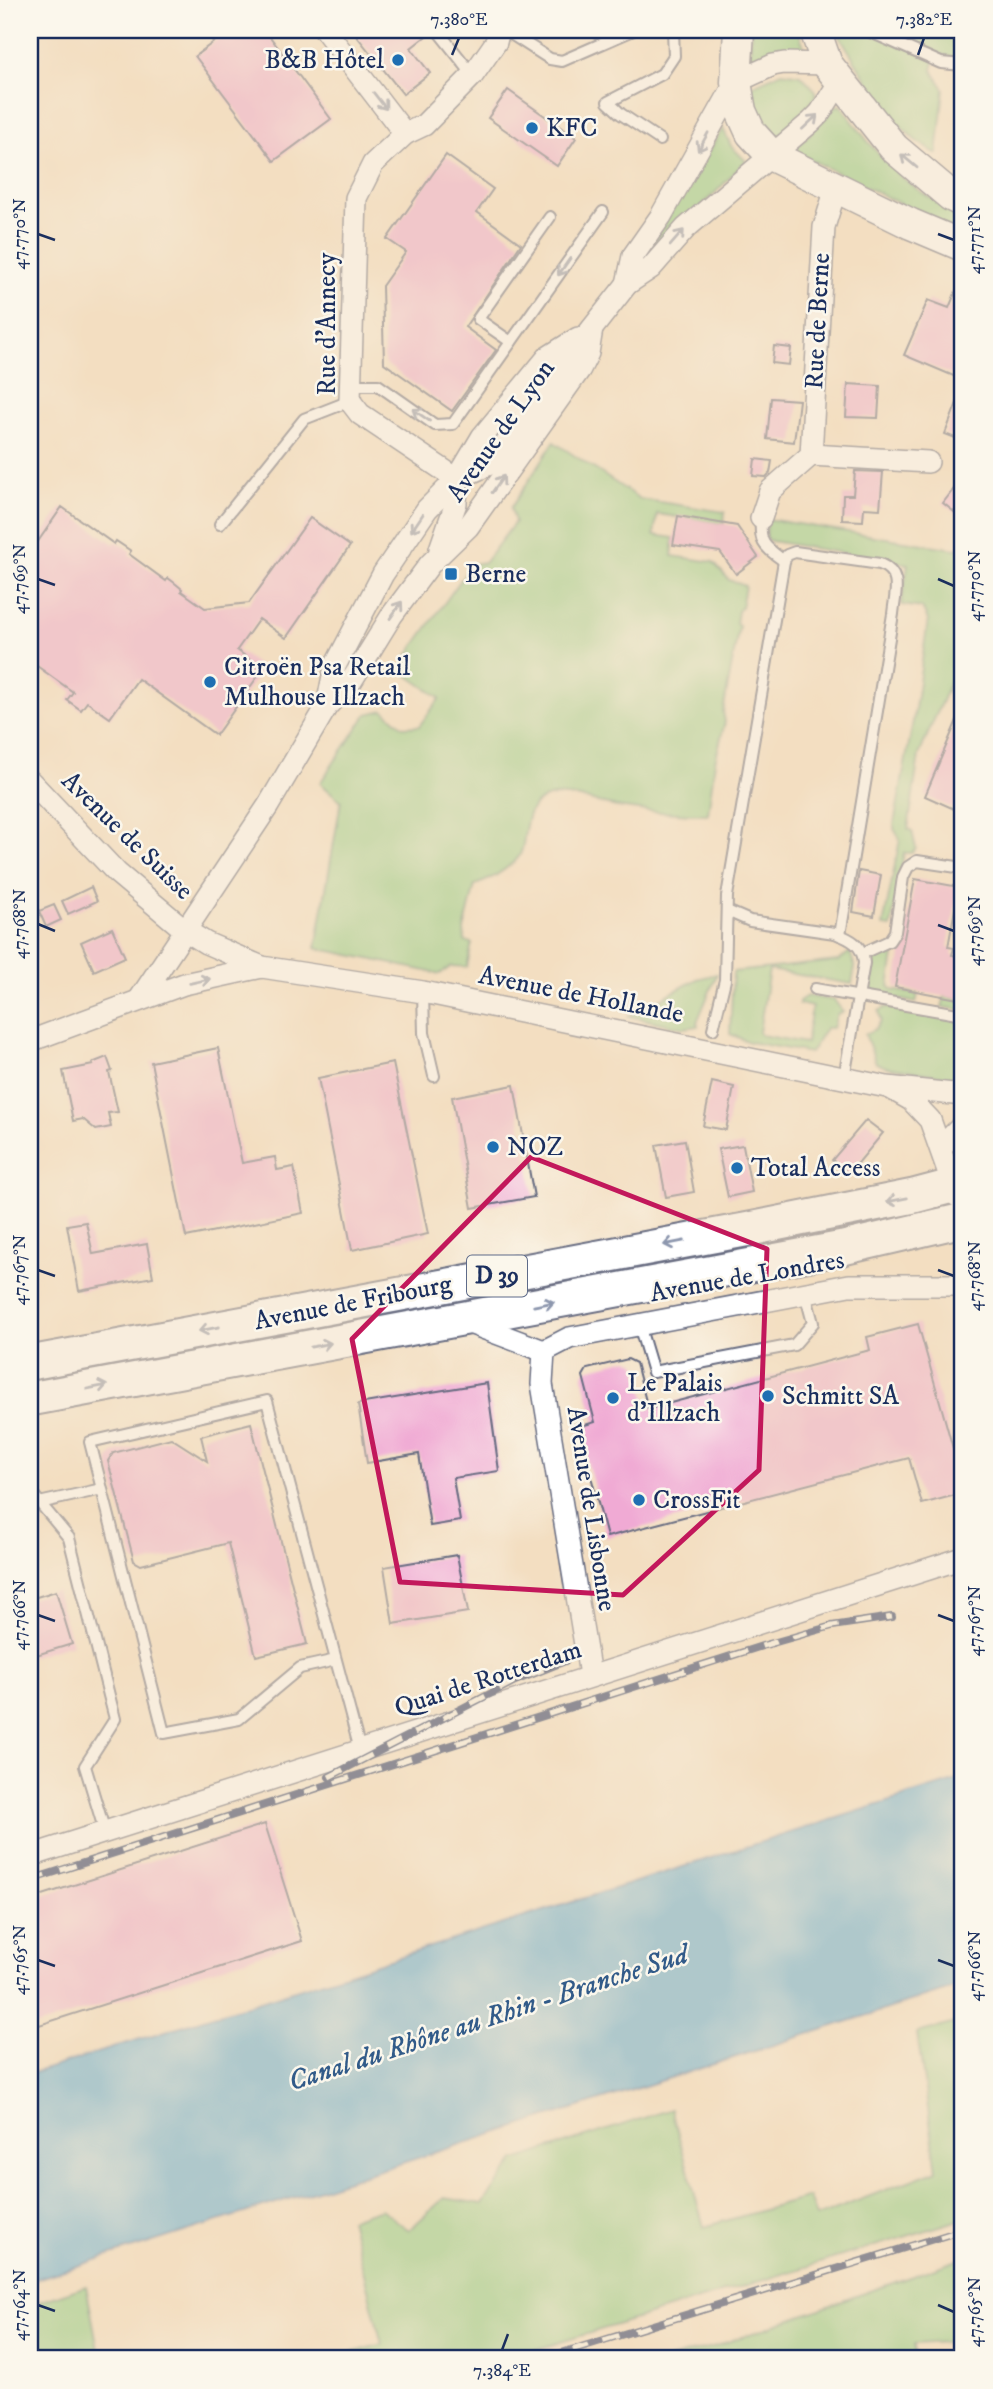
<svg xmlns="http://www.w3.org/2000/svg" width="993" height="2389" font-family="'IM FELL DW Pica',serif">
	<rect width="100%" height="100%" fill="#fbf7ec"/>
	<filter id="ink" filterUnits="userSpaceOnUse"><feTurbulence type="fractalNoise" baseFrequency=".0143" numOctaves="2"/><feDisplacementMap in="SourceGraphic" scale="14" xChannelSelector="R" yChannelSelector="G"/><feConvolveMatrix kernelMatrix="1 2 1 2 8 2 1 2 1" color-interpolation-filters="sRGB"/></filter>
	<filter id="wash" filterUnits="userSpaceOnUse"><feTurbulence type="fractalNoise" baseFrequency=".00686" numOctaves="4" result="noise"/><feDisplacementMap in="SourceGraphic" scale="28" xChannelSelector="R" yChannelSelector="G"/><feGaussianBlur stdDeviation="1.57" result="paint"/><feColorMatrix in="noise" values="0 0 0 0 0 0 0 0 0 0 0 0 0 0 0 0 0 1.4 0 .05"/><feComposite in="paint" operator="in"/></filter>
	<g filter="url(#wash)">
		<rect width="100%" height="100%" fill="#f3dec1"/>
		<g fill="#8dce85" stroke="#547e72" stroke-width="2">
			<polygon points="751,30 798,30 807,55 777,53 750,61"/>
			<polygon points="836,30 963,30 963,56 951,57 936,54 932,70 944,89 937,154 915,140 887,113"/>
			<path d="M782,72l19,3 15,16v6l-28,35 -14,4c-16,-12 -20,-27 -25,-45l4,-6z"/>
			<path d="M841,105c24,34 48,66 83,89 12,8 26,14 39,21v20l-170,-84 43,-45z"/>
			<polygon points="723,128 731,146 746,161 643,267 639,264"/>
			<path d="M554,442l86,57 85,13 -1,12 -67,-10 -3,21 20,3 -2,18 41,6 16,18 16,6 -4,22 -3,3 -2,13 3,2 -16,86 2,10 -10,39 -7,53c-31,0 -60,-2 -91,-7 -21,-4 -47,-15 -68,-10 -33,8 -18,49 -33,63 -11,10 -27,21 -41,25l-11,45 1,11 7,2 -5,24 -15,-1 -12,8 -124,-26 25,-147 -21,-18 47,-69 17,-4 19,17 16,-1 21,-28 -33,-23 -2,-16 67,-95 13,-2 30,-40 -4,-14z"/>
			<polygon points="767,519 955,549 963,547 963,651 919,755 908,829 912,831 916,848 912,853 904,853 891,927 883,926 900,839 894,829 894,824 914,716 928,620 922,608 901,605 908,564 771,541 766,539"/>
			<polygon points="895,950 889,986 893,990 918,994 916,1003 879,995 871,991 874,961"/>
			<polygon points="850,952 855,967 852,984 769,970 759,1032 761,1035 806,1043 812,1007 799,1004 799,1001 807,996 834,1000 843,1012 837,1014 833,1028 826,1028 810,1053 749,1042 730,1034 733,972 838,961"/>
			<polygon points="717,974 697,1022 698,1026 684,1028 629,1016 697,979"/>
			<polygon points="945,996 963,1000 963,1010 942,1007"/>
			<polygon points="886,1007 963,1022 963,1079 886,1067 876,1063 865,1034 875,1029 881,1021 879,1011"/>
			<polygon points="963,2021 963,2219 505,2359 329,2359 382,2344 350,2219 381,2209 409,2230 444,2198 483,2204 515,2160 671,2109 704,2227 809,2197 816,2217 937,2170 917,2033"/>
			<polygon points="963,2258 963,2341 914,2344 914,2359 669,2359 716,2346"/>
			<polygon points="86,2286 100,2359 30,2359 30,2305"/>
		</g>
		<polygon fill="#5dadd8" stroke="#3c6e9b" stroke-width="2" points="963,1778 963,1985 30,2281 30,2074"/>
		<g id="blocks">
			<g fill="#f0aad4">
				<polygon points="230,30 265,30 331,119 274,161 195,56"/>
				<polygon points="352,30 429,30 430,33 411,48 430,73 403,94"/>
				<polygon points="508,90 576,138 557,166 488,118"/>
				<polygon points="446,155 493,189 477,212 521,244 465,327 496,350 452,411 384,363 382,286 406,252 387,239"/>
				<polygon points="963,274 963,380 904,355 928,300 949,308"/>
				<polygon points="774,346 791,348 789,365 772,363"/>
				<polygon points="848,384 880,386 878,418 846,417"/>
				<polygon points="962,390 963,390 963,441 945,434"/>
				<polygon points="771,398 799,400 794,442 767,439"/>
				<polygon points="755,459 772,461 770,473 766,477 753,476"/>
				<polygon points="855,471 883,472 880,509 864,508 863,521 842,520 843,495 853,495"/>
				<polygon points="963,477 963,519 943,503"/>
				<polygon points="62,507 114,544 116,541 131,551 129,554 166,581 168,578 176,584 182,589 181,591 205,608 249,603 310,518 350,546 286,638 259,619 237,650 263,669 216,735 138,679 110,718 87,702 81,710 67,700 73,692 30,661 30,553"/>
				<polygon points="678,516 737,526 758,557 736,574 720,552 673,545"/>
				<polygon points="963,706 963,813 925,796"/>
				<polygon points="859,871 881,875 874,916 853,912"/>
				<polygon points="915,879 959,887 948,947 954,948 952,955 963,957 963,1000 895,987"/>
				<polygon points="91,887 97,901 68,914 62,901"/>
				<polygon points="54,905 61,920 46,927 39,911"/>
				<polygon points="112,928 125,957 94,971 81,942"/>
				<polygon points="218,1048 242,1163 275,1157 277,1170 294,1167 303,1213 186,1237 151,1062"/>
				<polygon points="107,1057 112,1071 109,1072 118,1112 108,1113 111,1127 96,1130 83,1119 73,1121 63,1071 93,1065 92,1063"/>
				<polygon points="393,1063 428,1234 352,1250 318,1078"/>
				<polygon points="712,1082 734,1087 726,1130 703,1126"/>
				<polygon points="514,1085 534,1197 472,1208 452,1097"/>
				<polygon points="866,1120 883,1133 849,1174 832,1160"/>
				<polygon points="685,1140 694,1192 666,1197 656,1145"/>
				<polygon points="743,1145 752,1192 728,1197 718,1149"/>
				<polygon points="86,1222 93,1254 147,1244 153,1277 79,1291 67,1225"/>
				<polygon points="918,1324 963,1484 963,1493 922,1504 909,1458 607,1537 578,1427 595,1422 583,1376 587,1369 628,1359 636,1363 648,1409 870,1350 867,1337"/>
				<polygon points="487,1383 499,1471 453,1478 460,1521 430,1526 419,1454 367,1463 358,1404"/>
				<polygon points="251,1423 307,1644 256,1656 228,1543 141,1565 134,1561 108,1461 113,1453 171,1438 207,1461 201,1436"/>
				<polygon points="457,1555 468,1612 393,1624 384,1567"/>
				<polygon points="56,1591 72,1644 30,1657 30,1599"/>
				<polygon points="265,1824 302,1941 30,2028 30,1899"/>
			</g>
		</g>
	</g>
	<g filter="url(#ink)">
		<use href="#blocks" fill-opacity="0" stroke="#676c81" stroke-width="2"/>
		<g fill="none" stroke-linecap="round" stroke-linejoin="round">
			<defs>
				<g id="lane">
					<polyline points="437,30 473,75"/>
					<polyline points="505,30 550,59 562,61 633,30"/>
					<polyline points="866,30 941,63 963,65"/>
					<polyline points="660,140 621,114 608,102 662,74 674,56 673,30"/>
					<polyline points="511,342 478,319 550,217"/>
					<polyline points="351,385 378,385 435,425 453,424 603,212"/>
					<path d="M761,518c-2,26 3,28 23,43"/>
					<polyline points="220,524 304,419 350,401"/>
					<path d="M727,911l23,10 85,12c16,6 28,12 29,30l-20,115"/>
					<polyline points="863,953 889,941 895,932 903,877 908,867 917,861 957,867 963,872"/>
					<polyline points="815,989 963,1015"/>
					<polyline points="423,992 424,1033 434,1076"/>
					<path d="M713,1029l12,-49 2,-84 57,-335 3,-6 8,-3 85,12c23,10 15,29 13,50l-53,321"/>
					<polyline points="639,1325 653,1372 794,1345 813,1323 805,1293"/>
					<polyline points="30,1491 69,1538 115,1719 85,1766 105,1832"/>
					<polyline points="39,1503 102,1489"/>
					<path d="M336,1660l-36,8 -61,51 -75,14 -74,-291 177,-41c31,116 62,232 93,349"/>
				</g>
				<g id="street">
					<polyline points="325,30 405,134"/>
					<polyline points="627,284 633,256 661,216 736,82 773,65 784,63 827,64"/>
					<polyline points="811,455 928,462"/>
					<polyline points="457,479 360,414 350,401 356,198 373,164 405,134 424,125 473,75 496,42 499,30"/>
					<polyline points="457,479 492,463 555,376 627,284 651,268 686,228 811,122 820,113 840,81"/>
					<polyline points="761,518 770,491 811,455 824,227 836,188"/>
					<polyline points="440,549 456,503 457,479"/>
					<polyline points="327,706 335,666 383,574 427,509 457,479 482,437 548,357 578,338"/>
					<polyline points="30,781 117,873 185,930 206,943 262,967 423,992 887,1087 963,1095"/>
					<polyline points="139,1000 268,806 327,706 352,680 392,615 430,564 468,527 580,369 588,353 592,329"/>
					<polyline points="30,1041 184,984 262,967"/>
					<polyline points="890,1088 911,1100 930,1120 957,1196"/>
					<polyline points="941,1147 963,1125"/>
					<polyline points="464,1321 544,1351"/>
					<polyline points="544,1351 569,1338 849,1285 963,1285"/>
					<polyline points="544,1351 542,1384 590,1675"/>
					<polyline points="30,1856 963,1558"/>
				</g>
				<g id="secondary">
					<polyline points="739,30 736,82 741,111 751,133 772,156 911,224 963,246"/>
					<polyline points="815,30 827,64 894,148 951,196 963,202"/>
				</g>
				<g id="primary">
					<polyline points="30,1363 750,1229 914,1196 963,1183"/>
					<polyline points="30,1399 843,1248 963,1220"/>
				</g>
			</defs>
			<use href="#lane" stroke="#676c81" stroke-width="14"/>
			<use href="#street" stroke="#676c81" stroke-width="24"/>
			<use href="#secondary" stroke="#676c81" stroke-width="33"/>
			<use href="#primary" stroke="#676c81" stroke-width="37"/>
			<use href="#lane" stroke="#fff" stroke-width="10"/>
			<use href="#street" stroke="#fff" stroke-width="21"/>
			<use href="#secondary" stroke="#fff" stroke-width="30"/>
			<use href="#primary" stroke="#fff" stroke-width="33"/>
			<defs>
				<g id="rail">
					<polyline points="329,1777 515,1681 565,1661"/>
					<polyline points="30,1880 762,1646 832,1626 892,1617"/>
					<polyline points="542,2359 963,2230"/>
				</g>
			</defs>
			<use href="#rail" stroke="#1b2f5e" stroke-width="8"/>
			<use href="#rail" stroke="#fbf7ec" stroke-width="5" stroke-dasharray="16" stroke-linecap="butt"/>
		</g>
		<defs><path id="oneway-shaft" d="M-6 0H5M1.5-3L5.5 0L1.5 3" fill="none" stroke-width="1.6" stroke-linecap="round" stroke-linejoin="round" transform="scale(1.75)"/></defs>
		<g stroke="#8d97ae">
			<use href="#oneway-shaft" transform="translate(380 101) rotate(52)"/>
			<use href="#oneway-shaft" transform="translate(810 122) rotate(-43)"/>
			<use href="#oneway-shaft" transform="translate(703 142) rotate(119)"/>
			<use href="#oneway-shaft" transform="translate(909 161) rotate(-140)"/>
			<use href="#oneway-shaft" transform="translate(677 238) rotate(-49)"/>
			<use href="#oneway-shaft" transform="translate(564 267) rotate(125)"/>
			<use href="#oneway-shaft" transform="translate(421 415) rotate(-145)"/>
			<use href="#oneway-shaft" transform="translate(498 484) rotate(-55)"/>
			<use href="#oneway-shaft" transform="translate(417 523) rotate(124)"/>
			<use href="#oneway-shaft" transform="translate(396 610) rotate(-55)"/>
			<use href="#oneway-shaft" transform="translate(200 981) rotate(-13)"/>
			<use href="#oneway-shaft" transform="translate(897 1200) rotate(169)"/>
			<use href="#oneway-shaft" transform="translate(674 1243) rotate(169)"/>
			<use href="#oneway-shaft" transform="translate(544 1304) rotate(-11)"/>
			<use href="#oneway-shaft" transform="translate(209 1329) rotate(169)"/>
			<use href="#oneway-shaft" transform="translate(321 1345) rotate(-11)"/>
			<use href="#oneway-shaft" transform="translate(97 1387) rotate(-11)"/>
		</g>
	</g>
	<path d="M0 0H993V2389H0ZM531,1157l236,92 -8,221 -136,125 -223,-13 -48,-243z" fill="#f3dec1" fill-opacity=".55" fill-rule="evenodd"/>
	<path fill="none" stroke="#c2185b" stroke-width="5" stroke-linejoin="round" d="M531,1157l236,92 -8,221 -136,125 -223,-13 -48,-243z"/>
	<path fill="none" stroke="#1b2f5e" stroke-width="2.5" d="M452,55l7,-17M918,55l6,-17M38,234l17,6M938,234l16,6M38,579l17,6M938,579l16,7M38,924l17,7M938,925l16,6M38,1270l17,6M938,1270l16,6M38,1615l17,6M938,1615l16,6M38,1960l17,6M938,1960l16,6M38,2305l17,6M938,2305l16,7M502,2350l6,-16"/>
	<g fill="#1f6fb2" stroke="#fbf7ec" stroke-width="2.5">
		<circle cx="398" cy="60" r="7"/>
		<circle cx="532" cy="128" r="7"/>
		<rect x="444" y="567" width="14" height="14" rx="3.5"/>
		<circle cx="210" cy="682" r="7"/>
		<circle cx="493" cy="1147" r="7"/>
		<circle cx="737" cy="1168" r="7"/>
		<circle cx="768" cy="1396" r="7"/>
		<circle cx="613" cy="1398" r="7"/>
		<circle cx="639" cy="1500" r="7"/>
	</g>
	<g text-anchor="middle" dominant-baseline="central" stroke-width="5" stroke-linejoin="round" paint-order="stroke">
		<rect fill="#fbf7ec" stroke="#5e6b89" stroke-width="2" x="467" y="1255.5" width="60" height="41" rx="5"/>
		<g font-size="24" font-weight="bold" fill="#1b2f5e">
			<text x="497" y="1276">D 39</text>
		</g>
		<g font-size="26" fill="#1b2f5e" stroke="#fbf7ec" text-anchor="start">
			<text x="384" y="60" text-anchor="end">B&amp;B Hôtel</text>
			<text x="546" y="128">KFC</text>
			<text x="465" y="574">Berne</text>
			<text x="224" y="667">Citroën Psa Retail<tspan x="224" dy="30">Mulhouse Illzach</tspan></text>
			<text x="507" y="1147">NOZ</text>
			<text x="751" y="1168">Total Access</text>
			<text x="627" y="1383">Le Palais<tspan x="627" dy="30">d'Illzach</tspan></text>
			<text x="782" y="1396">Schmitt SA</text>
			<text x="653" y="1500">CrossFit</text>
		</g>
		<g font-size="26" fill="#1b2f5e" stroke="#fbf7ec">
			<text transform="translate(818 321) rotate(-87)">Rue de Berne</text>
			<text transform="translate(327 324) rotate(-90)">Rue d'Annecy</text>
			<text transform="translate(501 431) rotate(-55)">Avenue de Lyon</text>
			<text transform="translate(127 836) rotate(44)">Avenue de Suisse</text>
			<text transform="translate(581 995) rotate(11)">Avenue de Hollande</text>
			<text transform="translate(747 1277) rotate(-10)">Avenue de Londres</text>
			<text transform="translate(353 1303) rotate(-11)">Avenue de Fribourg</text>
			<text transform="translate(591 1509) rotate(81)">Avenue de Lisbonne</text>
			<text transform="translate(488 1679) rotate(-18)">Quai de Rotterdam</text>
		</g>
		<g font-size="28" font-style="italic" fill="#325b89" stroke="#fbf7ec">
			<text transform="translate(488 2018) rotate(-18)">Canal du Rhône au Rhin - Branche Sud</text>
		</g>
	</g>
	<rect width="993" height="2389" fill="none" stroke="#fbf7ec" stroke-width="77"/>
	<rect x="38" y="38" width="916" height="2312" fill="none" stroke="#1b2f5e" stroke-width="2.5"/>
	<g font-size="18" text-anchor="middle" fill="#1b2f5e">
		<text x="459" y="25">7.380°E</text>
		<text x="924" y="25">7.382°E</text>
		<text transform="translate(19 234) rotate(-90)" y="6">47.770°N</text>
		<text transform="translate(974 240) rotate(-90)" y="6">47.771°N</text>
		<text transform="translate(19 579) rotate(-90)" y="6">47.769°N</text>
		<text transform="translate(974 586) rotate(-90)" y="6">47.770°N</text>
		<text transform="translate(19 924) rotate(-90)" y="6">47.768°N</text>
		<text transform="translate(974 931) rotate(-90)" y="6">47.769°N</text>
		<text transform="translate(19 1270) rotate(-90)" y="6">47.767°N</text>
		<text transform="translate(974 1276) rotate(-90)" y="6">47.768°N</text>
		<text transform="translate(19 1615) rotate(-90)" y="6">47.766°N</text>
		<text transform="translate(974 1621) rotate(-90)" y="6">47.767°N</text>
		<text transform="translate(19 1960) rotate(-90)" y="6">47.765°N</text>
		<text transform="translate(974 1966) rotate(-90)" y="6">47.766°N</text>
		<text transform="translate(19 2305) rotate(-90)" y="6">47.764°N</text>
		<text transform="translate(974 2312) rotate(-90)" y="6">47.765°N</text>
		<text x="502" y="2376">7.384°E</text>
	</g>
</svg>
